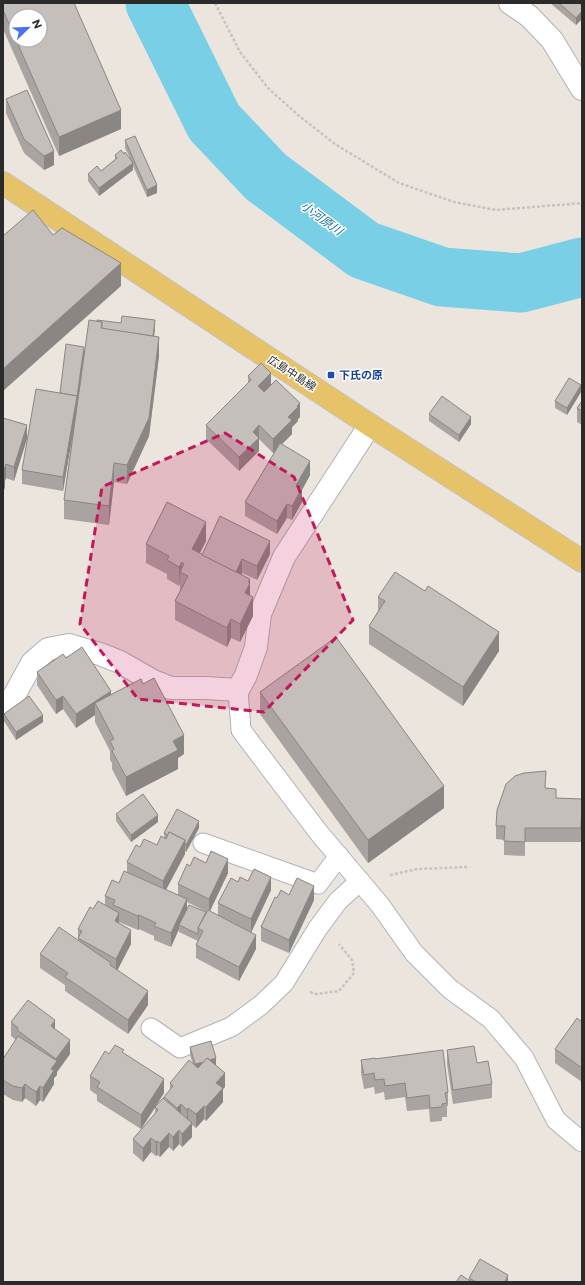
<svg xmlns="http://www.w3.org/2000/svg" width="585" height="1285" font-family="Montserrat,'Noto Sans JP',sans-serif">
	<rect width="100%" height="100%" fill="#ece5de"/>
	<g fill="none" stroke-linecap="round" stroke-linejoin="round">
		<polyline stroke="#79cfe5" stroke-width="59" points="155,3 214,122 266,177 364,250 442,277 521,283 582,267"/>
		<defs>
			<g id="lane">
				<polyline points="238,690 241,730 319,833 380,905 414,953 450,989 491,1019 524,1058 556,1120 582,1142"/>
				<polyline points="203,843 318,884 339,856"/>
				<polyline points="151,1028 180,1048 231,1027 261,1005 284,983 318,928 338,901 360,881"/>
			</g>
			<g id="street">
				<polyline points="510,3 529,16 552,40 582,89"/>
				<polyline points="3,710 15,694 32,663 48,649 69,645 100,654 120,662 153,681 171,688 206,688 238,690 246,675 256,647 260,614 284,557 370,425"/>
			</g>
			<polyline id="primary" points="3,183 370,425 582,561"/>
		</defs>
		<use href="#lane" stroke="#afb1ba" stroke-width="21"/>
		<use href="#street" stroke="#afb1ba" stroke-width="24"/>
		<use href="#primary" stroke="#c4c4c4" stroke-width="24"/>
		<g stroke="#c4c4c4" stroke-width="2.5" stroke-dasharray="3 2" stroke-linecap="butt">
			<polyline points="215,3 240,52 268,88 298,115 335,144 399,183 454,202 496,210 582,203"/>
			<polyline points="390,875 417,869 467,867"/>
			<polyline points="310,992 316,994 339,991 354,973 352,960 339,944"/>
		</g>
		<use href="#lane" stroke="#fff" stroke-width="19"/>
		<use href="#street" stroke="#fff" stroke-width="22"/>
		<use href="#primary" stroke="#e6c269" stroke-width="22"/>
	</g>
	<g fill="#a9a4a1" fill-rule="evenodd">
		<polygon points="3,3 121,129 59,156 3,29"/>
		<polygon points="550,3 579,3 582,5 582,19 576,25"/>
		<polygon points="6,99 54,165 44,170 24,153 6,113"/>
		<polygon points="125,140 157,193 147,197 133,166 133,170 99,196 88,181 88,174 101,171 115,160 115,155 124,154 130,158 125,148"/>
		<polygon points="155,328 154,336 159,356 149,436 127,484 114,482 109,525 64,519 64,500 73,429 63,491 22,484 22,470 60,393 84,351"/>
		<polygon points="248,376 271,385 300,417 298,419 298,421 292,427 292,434 282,444 310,475 302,490 302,502 292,520 287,518 277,534 245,516 245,502 275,451 273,453 259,439 259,451 239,471 206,439 206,425 248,384"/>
		<polygon points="581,392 567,415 555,408 555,401"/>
		<polygon points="582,401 582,425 577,422 577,408"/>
		<polygon points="429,414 471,424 459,442 429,421"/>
		<polygon points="3,418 27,425 14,481 6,478 5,481 5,487 3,493"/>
		<polygon points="206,541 200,553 202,555 270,554 257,580 242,573 241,575 250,583 250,595 253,616 240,642 231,638 227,647 175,620 175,601 180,591 180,585 179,586 167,579 167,574 146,563 146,544"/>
		<polygon points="378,597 499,651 463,706 369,644 369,626 378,611"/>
		<polygon points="66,658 184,754 178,758 178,769 126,796 112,769 112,763 110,760 110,751 95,722 95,715 76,728 63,709 56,714 37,685 37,672"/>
		<polygon points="260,692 444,808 368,863 260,714"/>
		<polygon points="4,714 43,722 16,740 4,721"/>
		<polygon points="546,788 556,798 582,799 581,842 525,842 525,856 504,855 504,840 496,839 496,826"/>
		<polygon points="116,814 158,822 131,842 116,821"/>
		<path d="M199,828l-13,24 -1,-1v3l-19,36 12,5v-11l12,-18 38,7 -18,38 8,5v-13l20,-21 33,8 -20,42 5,17 -17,32 -43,-23v-13l2,-4 -19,-9v-3l-8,18 -17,-7v-4l-15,-7 -1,1 -19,-8v2l12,20 -14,26 31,35 -20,29 -63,-43v-6l-25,-17v-14l38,-14v-11l15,-20 12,-4v-9l14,-13 8,-10v-11l13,-15 17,-2 7,-7v-5zM187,902l20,10h-1l-19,-2z"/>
		<polygon points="289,895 314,900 289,953 261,941 261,927 277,898"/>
		<polygon points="11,1022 55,1029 70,1054 57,1072 57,1075 54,1078 54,1084 43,1102 40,1100 36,1106 25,1098 22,1102 13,1100 3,1094 3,1059 16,1040 11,1036"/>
		<polygon points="582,1022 582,1082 555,1063 555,1049"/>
		<polygon points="190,1047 216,1065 225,1087 223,1089 223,1102 206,1121 204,1119 196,1128 192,1125 192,1137 182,1147 179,1144 173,1151 169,1147 160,1157 157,1155 156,1156 151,1152 143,1162 133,1153 133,1139 155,1114 155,1108 141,1129 97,1101 97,1095 90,1090 90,1076 109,1054 124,1054 164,1093 156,1106 170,1090 170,1083 193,1064 190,1055"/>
		<polygon points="447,1050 477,1063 492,1084 492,1098 453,1104 447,1064"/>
		<polygon points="375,1059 448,1092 448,1106 447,1106 447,1117 442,1117 442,1121 430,1122 429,1109 407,1111 405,1097 385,1100 384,1092 375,1094 374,1087 364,1089 361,1073 361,1060"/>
		<polygon points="469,1278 508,1282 456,1282 469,1280"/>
	</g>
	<g fill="#898683">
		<polygon points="582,11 582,19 576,25 576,18"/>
		<polygon points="121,110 121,129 59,156 59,137"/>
		<polygon points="54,151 54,165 44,170 44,156"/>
		<polygon points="133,163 133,170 99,196 99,188"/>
		<polygon points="157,185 157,193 147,197 147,190"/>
		<polygon points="121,263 121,286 3,391 3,369"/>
		<polygon points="155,320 155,328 153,345 153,337"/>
		<polygon points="159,337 159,356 149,436 127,484 127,465"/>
		<polygon points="84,347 84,355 77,405 77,397"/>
		<polygon points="271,373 271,387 258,400 258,386"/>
		<polygon points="581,385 581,392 567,415 567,408"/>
		<polygon points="77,396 77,410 63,491 63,477"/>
		<polygon points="300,403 300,417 298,419 298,421 292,427 292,434 273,453 273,439 288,417"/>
		<polygon points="471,417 471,424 459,442 459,435"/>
		<polygon points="27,425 27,439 14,481 14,467"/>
		<polygon points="259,425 259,451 239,471 239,457 253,432"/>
		<polygon points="310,461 310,475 302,490 302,502 292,520 292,506 296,485"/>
		<polygon points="114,463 114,482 109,525 109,506"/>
		<polygon points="6,464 6,478 5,481 5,487 3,493 4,470"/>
		<polygon points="287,504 287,518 277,534 277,521"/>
		<polygon points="206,522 206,541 192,568 192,549"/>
		<polygon points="270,541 270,554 257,580 257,566"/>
		<polygon points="242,559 242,573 235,588 235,574"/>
		<polygon points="182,562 182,573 180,572 179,586 179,567"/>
		<polygon points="250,579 250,584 250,583 250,602 245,593 248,582"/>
		<polygon points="253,597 253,616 240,642 240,624"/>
		<polygon points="231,619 231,638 227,647 227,628"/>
		<polygon points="499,632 499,651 463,706 463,687"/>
		<polygon points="111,691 111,705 95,703 95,715 76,728 76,714"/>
		<polygon points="63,696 63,709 56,714 56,700"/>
		<polygon points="43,715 43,722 16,740 16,732"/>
		<polygon points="184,735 184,754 178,758 178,769 126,796 126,777 173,741"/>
		<polygon points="444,786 444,808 368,863 368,840"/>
		<polygon points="582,808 582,822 581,842 581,828"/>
		<polygon points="158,815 158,822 131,842 131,835"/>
		<polygon points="199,821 199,828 186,852 186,845"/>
		<polygon points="185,840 185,854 163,895 163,881"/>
		<polygon points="228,859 228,873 209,913 209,899"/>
		<polygon points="271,877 271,890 251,933 251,919"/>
		<polygon points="314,886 314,900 289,953 289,940"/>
		<polygon points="187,899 187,913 179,925 179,929 171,947 171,933"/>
		<polygon points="119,913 119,927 115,921"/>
		<polygon points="139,915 139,929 138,930 138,916"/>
		<polygon points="131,930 131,944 116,973 116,959"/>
		<polygon points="256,935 256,949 239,981 239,967"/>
		<polygon points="148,991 148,1005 128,1034 128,1020"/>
		<polygon points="55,1020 55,1034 51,1026"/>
		<polygon points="70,1040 70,1054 57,1072 57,1075 54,1078 54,1084 43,1102 43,1088 51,1069 56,1062 56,1059"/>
		<polygon points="216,1058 216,1065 195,1072 195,1064"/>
		<polygon points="225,1073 225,1087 223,1089 223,1102 206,1121 206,1107 216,1083"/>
		<polygon points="164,1079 164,1093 141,1129 141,1115"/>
		<polygon points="25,1084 25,1098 22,1102 22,1088"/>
		<polygon points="40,1086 40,1100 36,1106 36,1092"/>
		<polygon points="181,1104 181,1118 177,1122 177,1108"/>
		<polygon points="204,1106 204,1119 196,1128 196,1114"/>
		<polygon points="188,1108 188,1122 187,1123 187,1110"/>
		<polygon points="192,1123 192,1137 182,1147 182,1134"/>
		<polygon points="179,1130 179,1144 173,1151 173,1137"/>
		<polygon points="169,1133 169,1147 160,1157 160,1143"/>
		<polygon points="151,1138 151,1152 143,1162 143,1148"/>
		<polygon points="157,1141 157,1155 156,1156 156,1142"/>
		<polygon points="508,1275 508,1282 505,1282"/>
	</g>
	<g fill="#c4bfbb" stroke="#898683">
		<polygon points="3,3 74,3 121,110 59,137 16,40 40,40 40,16 16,16 16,40 3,10"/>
		<polygon points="559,3 579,3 582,5 582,11 576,18"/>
		<polygon points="27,90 54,151 44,156 24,139 6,99"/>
		<polygon points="135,136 157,185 147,190 125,140"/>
		<polygon points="121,150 124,154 125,152 133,163 99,188 88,174 97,166 101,171 117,158 115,155"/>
		<polygon points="33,210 53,235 62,228 121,263 3,369 3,236"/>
		<polygon points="122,316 155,320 153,336 102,329 102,322 97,321 97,320 121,323"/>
		<polygon points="89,320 102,322 101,328 159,337 149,418 127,465 114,463 109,506 64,500"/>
		<polygon points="66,344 84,347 77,397 77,396 60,393"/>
		<polygon points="261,363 271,373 258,386 264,392 276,380 300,403 297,406 298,407 288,417 292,420 273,439 259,425 253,432 259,438 239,457 206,425 251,380 248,376"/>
		<polygon points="569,378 581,385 567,408 555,401"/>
		<polygon points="36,389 77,396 63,477 22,470"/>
		<polygon points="442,396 471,417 459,435 429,414"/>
		<polygon points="582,401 582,411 577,408"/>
		<polygon points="3,418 27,425 14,467 6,464 4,470 3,470"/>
		<polygon points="280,443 310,461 296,485 302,488 292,506 287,504 277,521 245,502"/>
		<polygon points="167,502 206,522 192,549 250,579 248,582 250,583 245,593 253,597 240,624 231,619 227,628 175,601 188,576 180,572 184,564 182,562 179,567 167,560 169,556 146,544"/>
		<polygon points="220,516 270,541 257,566 242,559 236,572 202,555"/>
		<polygon points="395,572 425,591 428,586 499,632 463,687 369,626 385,601 378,597"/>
		<polygon points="336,637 444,786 368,840 260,692"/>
		<polygon points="82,647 111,691 76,714 63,696 56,700 37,672 63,654 66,658"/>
		<polygon points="154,678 184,735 173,741 178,750 126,777 112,751 114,749 110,741 114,739 95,703 141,679 143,684"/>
		<polygon points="29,696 43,715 16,732 4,714"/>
		<polygon points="546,771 545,788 556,789 556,798 582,799 581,828 525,828 525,842 504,841 505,826 496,826 497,810 506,784 515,776 524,773"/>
		<polygon points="143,794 158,815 131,835 116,814"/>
		<polygon points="177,809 199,821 186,845 185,844 185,840 169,832 168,835 164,833"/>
		<polygon points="169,832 185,840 163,881 127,862 136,845 140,847 144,839 157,845 161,836 166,839"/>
		<polygon points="211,851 228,859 209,899 178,884 187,864 190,866 194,857 206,863"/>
		<polygon points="254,869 271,877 251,919 218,903 231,878 238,882 240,877 248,881"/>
		<polygon points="124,871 187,899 171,933 154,926 156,923 139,915 138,916 113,905 115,900 105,896 112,880 119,883"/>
		<polygon points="297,878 314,886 289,940 261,927 275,897 277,898 281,890 289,895"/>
		<polygon points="98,901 119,913 115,921 131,930 116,959 78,938 82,931 78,929 90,907 93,909"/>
		<polygon points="189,905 206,912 198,928 198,934 179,925"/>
		<polygon points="208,910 256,935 239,967 196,945 203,931 198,928"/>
		<polygon points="59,927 111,963 110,965 148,991 128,1020 65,977 68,973 40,954"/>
		<polygon points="28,1000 55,1020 51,1026 70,1040 56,1059 17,1030 18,1028 11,1022"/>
		<polygon points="577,1018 582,1022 582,1068 555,1049"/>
		<polygon points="18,1036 57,1061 51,1069 54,1070 43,1088 40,1086 36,1092 25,1084 22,1088 13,1086 3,1080 3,1059"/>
		<polygon points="211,1041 216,1058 210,1060 207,1058 204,1062 195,1064 190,1047"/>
		<polygon points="115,1045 124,1050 122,1052 164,1079 141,1115 97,1087 100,1082 90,1076 105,1051 109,1054"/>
		<polygon points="474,1046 477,1063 488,1061 492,1084 453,1090 447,1050"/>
		<polygon points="443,1050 448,1092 445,1093 447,1103 442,1104 442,1107 430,1108 429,1095 407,1098 405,1083 385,1086 384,1079 375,1080 374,1073 364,1075 361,1060 375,1058 375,1059"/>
		<polygon points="207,1058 225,1073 216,1083 223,1088 206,1107 204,1106 196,1114 188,1108 187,1110 181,1104 177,1108 164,1097 173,1086 170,1083 189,1060 198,1068"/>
		<polygon points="163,1098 192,1123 182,1134 179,1130 173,1137 169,1133 160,1143 157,1141 156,1142 151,1138 143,1148 133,1139 158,1110 155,1107"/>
		<polygon points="480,1259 508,1275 505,1282 476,1282 469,1278"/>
		<polygon points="461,1275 472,1282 456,1282"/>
	</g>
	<path fill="#c2185b" fill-opacity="0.2" stroke="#c2185b" stroke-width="3" stroke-dasharray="8 5" stroke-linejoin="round" d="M225,433l69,44 59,143 -89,92 -126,-13 -58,-75 22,-137z"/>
	<rect fill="#1a4fb4" stroke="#fff" stroke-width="1.5" x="327" y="371" width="8" height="8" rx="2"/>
	<g text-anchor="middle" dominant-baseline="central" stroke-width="3" stroke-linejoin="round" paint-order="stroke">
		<g font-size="11" fill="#2b2b2b" stroke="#fff">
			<text transform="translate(292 373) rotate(33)">広島中島線</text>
		</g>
		<g font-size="11" font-weight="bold" fill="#164399" stroke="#fff" text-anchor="start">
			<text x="339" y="375">下氏の原</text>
		</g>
		<g font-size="12" font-style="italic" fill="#186f92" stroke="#fff">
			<text transform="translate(322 218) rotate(36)">小河原川</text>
		</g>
	</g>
	<rect width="585" height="1285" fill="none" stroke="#2b2b2b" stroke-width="8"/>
	<g transform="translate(28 28) rotate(67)"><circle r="19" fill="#ffffff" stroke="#aaaaaa"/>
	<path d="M0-3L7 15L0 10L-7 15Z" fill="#4b72ec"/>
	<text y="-6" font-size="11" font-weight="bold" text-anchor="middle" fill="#2b2b2b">N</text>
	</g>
</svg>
